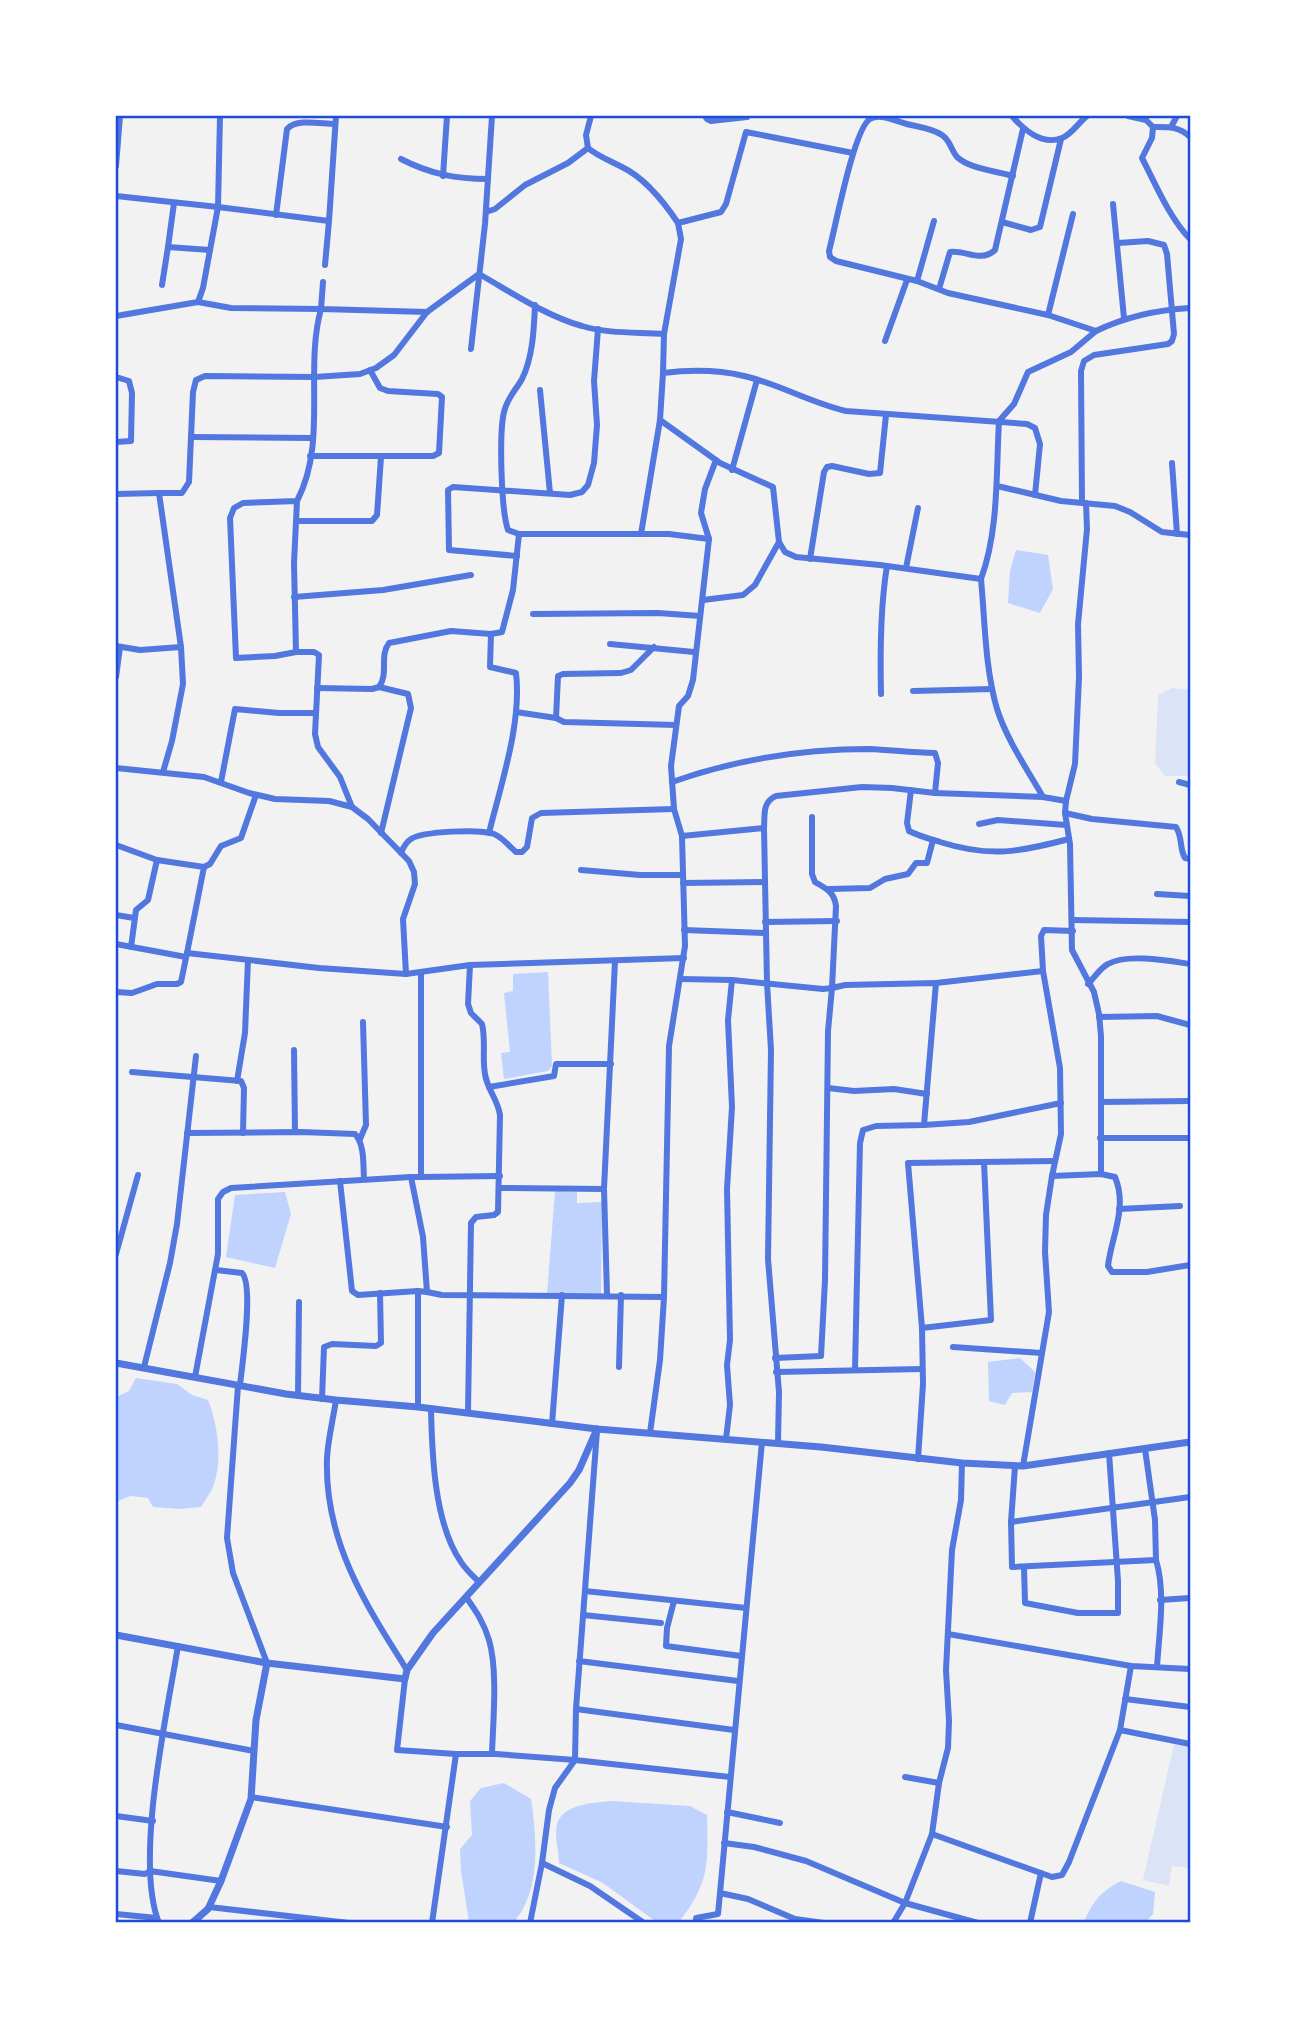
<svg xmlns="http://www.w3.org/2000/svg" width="1306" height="2038" font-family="Roboto,sans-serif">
	<rect width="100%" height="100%" fill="#f2f2f2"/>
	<g fill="#dbe4f7">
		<polygon points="1172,688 1190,690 1190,776 1165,776 1155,763 1158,695"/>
		<polygon points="1174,1744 1190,1747 1190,1868 1172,1866 1169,1886 1143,1880"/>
	</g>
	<g fill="#bfd3fe">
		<polygon points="1016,550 1048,555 1053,589 1040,613 1008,603 1010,571"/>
		<polygon points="548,972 552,1066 548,1071 504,1079 501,1053 510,1052 504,993 513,991 513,974"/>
		<polygon points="555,1191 577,1192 577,1203 602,1202 601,1294 547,1294"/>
		<polygon points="285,1192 291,1214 275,1268 226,1257 235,1195"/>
		<polygon points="1020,1358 1035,1372 1032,1392 1012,1393 1005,1405 989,1401 988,1362"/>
		<path d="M136,1378l41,6 15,11 16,5c10,24 15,63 5,87 -3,7 -8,13 -12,20l-21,2 -27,-2 -5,-9 -18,-2 -14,6v-105l13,-6z"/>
		<path d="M504,1783l27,16c6,40 10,91 -17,123h-45l-8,-51 -1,-22 12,-14 -2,-34 11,-13z"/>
		<path d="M612,1801l78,5 17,9c1,49 3,67 -28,107l-24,-1 -52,-38 -44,-20c0,-11 -5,-29 -2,-39 7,-21 37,-21 55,-23z"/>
		<path d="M1121,1881l34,11 -2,22 -7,8h-62c9,-21 16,-30 37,-41z"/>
	</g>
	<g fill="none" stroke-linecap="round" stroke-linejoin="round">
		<g stroke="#5277de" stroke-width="6">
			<path d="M591,116l-5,19 2,13c11,9 21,12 34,19 23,11 42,35 56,56"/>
			<polyline points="705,116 707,119 711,121 747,117"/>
			<path d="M1012,116c11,13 30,30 50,22 9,-3 17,-16 25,-22"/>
			<path d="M1128,116l18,4 7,7 -1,11 -10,20c14,27 27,59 48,81"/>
			<path d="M1153,127c14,0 26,-1 37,10"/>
			<polyline points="1171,127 1177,116"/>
			<path d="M401,159c29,15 55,20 87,20"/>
			<polyline points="116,166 120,116"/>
			<polyline points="443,176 447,116"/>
			<path d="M1013,176c-17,-5 -43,-7 -56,-19 -6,-7 -7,-17 -15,-22 -10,-7 -24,-8 -35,-11 -11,-3 -27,-11 -37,-5 -16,9 -35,110 -41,132l1,6 6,4 81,20 31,12 100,22 48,16c31,-15 60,-21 94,-23"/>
			<polyline points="116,196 218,207 220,116"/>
			<polyline points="174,203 168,247 210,250"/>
			<polyline points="1113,204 1124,318"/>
			<polyline points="486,212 495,209 525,185 568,163 588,148"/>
			<path d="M276,215l11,-86c10,-11 34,-5 48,-5"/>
			<polyline points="1002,222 1031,230 1040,227 1061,139"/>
			<polyline points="325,265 329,221"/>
			<polyline points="917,281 934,221"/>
			<polyline points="323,282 321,309 427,312"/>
			<polyline points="162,285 168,247"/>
			<path d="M939,289l11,-37c16,-2 31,11 45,-2l28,-121"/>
			<polyline points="198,302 203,288 218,207 329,221 336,116"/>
			<path d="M535,305c-1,23 -2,52 -13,74 -6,11 -15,19 -18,33 -5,21 -3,98 4,118l11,4h150l40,5"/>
			<polyline points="1048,315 1073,214"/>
			<path d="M116,316l82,-14 33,6 90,1c-17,61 7,133 -24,192l-54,2 -9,5 -4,10 6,140 39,-2 21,-4 -2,-89 3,-62"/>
			<polyline points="885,341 907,280"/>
			<polyline points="471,349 485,224 492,116"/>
			<polyline points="663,373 664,334 681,239 678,223 721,212 726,204 746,132 853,153"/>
			<polyline points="116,377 129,381 132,393 131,441 116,442"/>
			<polyline points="540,390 550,493"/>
			<path d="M660,420l60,43 53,24 6,55 6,10 11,5 84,8 101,14c18,-49 15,-106 18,-158l15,-17 14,-32 43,-20 25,-21"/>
			<polyline points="191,437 312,438"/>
			<polyline points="310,456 433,456 439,453 442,397 438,394 388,391 380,388 370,370"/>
			<polyline points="1172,463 1177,534"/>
			<polyline points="732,470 757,380"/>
			<polyline points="997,486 1061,501 1115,506 1130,512 1162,532 1190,535"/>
			<polyline points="116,494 159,493"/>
			<polyline points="1082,502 1081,371 1084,361 1094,355 1168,344 1172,341 1174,334 1167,254 1164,245 1148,241 1118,243"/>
			<polyline points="296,521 372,521 377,515 381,457"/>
			<path d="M641,534l19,-114 3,-47c25,-3 56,-3 81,3 35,8 67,27 102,35l181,13 8,4 5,16 -5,51"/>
			<polyline points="517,556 449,550 448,490 453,487 570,495 582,492 588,485 594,463 597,425 594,381 598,329"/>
			<polyline points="810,559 824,472 827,467 832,466 869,474 880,473 886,415"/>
			<polyline points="906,568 918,508"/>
			<path d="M981,579c4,43 4,89 16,130 10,31 30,60 46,88"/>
			<polyline points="294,597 383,590 471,575"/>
			<polyline points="703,600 743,595 755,585 779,542"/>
			<polyline points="533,614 658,613 700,616"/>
			<polyline points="610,644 694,652"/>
			<polyline points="116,646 140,650 181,647"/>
			<polyline points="654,647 631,670 621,673 563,674 558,676 556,718 564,722 676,725"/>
			<polyline points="296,652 314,652 319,655 315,734 318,747 340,777 352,807"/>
			<polyline points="116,677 120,647"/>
			<polyline points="379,687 408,694 411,708 381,833"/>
			<path d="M317,688l55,1 7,-2c10,-13 0,-31 10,-44l62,-12 40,3 11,-2 11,-42 6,-56"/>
			<polyline points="913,691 992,689"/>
			<path d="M881,694c-1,-42 -1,-86 6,-128"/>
			<polyline points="516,712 556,718"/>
			<polyline points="116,768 204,777 249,793 275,799 329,801 352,807 368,819 409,861 414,872 415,884 403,919 406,974"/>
			<path d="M163,772l9,-31 11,-57 -2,-37 -22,-154h23l7,-11 4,-90 3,-12 9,-4 110,1 45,-3 16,-6 18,-13 33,-43 52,-38c32,18 67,42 103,52 26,8 55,6 82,8"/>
			<polyline points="221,782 235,709 279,713 315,713"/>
			<path d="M672,782c62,-22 132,-33 198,-33 22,1 43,4 65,4l3,10 -3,30 108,4 23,4 9,-37 4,-87 -1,-53 9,-95 -1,-26"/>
			<polyline points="1179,782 1190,785"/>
			<path d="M911,790l-4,33 2,8c10,5 21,8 31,11 51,16 79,10 129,-3"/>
			<polyline points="1066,801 1065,813 1070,844 1072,950 1094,992 1099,1014 1101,1036 1101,1174"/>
			<path d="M1065,813l27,6 84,8c7,11 3,21 9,31l5,1"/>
			<path d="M812,817v57l3,8c12,7 19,10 21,24l-4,82 13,-3 91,-2 -12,142 -48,1 -13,4 -3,13 -5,227"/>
			<polyline points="979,824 998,820 1066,825"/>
			<path d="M764,828c1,-13 -2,-26 12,-32l86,-9 30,1 43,5"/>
			<path d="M489,833c12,-49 33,-110 27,-160l-26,-6 1,-33"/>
			<polyline points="682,836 764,828 767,983 771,1050 768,1259 779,1392 778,1443"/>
			<polyline points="116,845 157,860 204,867 187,953"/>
			<path d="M401,853c2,-5 5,-11 10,-14 12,-8 69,-10 83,-5 8,3 15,12 22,18h6l5,-5 5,-29 9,-5 133,-4"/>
			<polyline points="204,867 210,864 221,846 241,838 256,795"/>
			<polyline points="581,870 640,875 683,875"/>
			<polyline points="683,883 765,882"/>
			<polyline points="829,889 870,888 885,879 908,874 916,863 927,863 933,840"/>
			<polyline points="1157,894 1190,896"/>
			<polyline points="116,915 134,918"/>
			<polyline points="1072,920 1190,922"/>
			<polyline points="765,922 837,921"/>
			<polyline points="684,930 766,933"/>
			<path d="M1073,931l-29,-1 -3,6 2,35 17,97 1,66 -9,42 49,-2 14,3c13,31 -4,61 -7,89l4,6h35l43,-7"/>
			<polyline points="116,944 186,957"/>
			<polyline points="131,947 136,910 148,900 157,860"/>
			<polyline points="681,979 732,980 823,989 832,988 828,1031 825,1280 821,1356 775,1358"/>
			<polyline points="936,983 1043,971"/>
			<path d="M1088,984c6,-6 12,-16 20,-20 19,-11 62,-3 82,0"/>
			<polyline points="116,992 132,993 157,984 177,984 181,982 187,953 319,968 406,974 470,965 684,958"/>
			<polyline points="1099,1017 1157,1016 1190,1025"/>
			<polyline points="294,1050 295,1132"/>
			<polyline points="132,1072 241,1081 244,1088 243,1133"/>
			<polyline points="237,1081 245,1033 248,960"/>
			<polyline points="489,1087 554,1076 556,1064 611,1064"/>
			<polyline points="828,1088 854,1091 894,1089 927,1094"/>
			<polyline points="1101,1102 1190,1101"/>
			<polyline points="924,1125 969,1122 1061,1103"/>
			<path d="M187,1133l114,-1 54,2c10,11 8,31 9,45"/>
			<polyline points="1100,1138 1190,1138"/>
			<polyline points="360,1139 366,1125 363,1022"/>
			<polyline points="421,1177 500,1176"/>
			<polyline points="340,1181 352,1291 358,1295 418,1291"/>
			<polyline points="500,1188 604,1189"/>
			<polyline points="1119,1209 1180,1206"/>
			<polyline points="116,1254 138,1175"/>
			<path d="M216,1270l26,3c12,12 0,93 -2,112"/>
			<polyline points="427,1292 442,1295 664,1297"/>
			<polyline points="607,1295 604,1189 615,961"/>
			<polyline points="922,1328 991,1320 984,1162"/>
			<polyline points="953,1347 1042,1353"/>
			<polyline points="144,1367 170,1263 177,1224 196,1056"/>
			<polyline points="619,1367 621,1295"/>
			<polyline points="776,1372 922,1369"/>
			<polyline points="195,1377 218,1254 218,1199 223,1192 231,1188 411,1177"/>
			<polyline points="238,1386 227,1538 233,1573 267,1663"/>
			<polyline points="298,1396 299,1302"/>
			<polyline points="322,1399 324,1347 332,1344 376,1346 381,1343 380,1293"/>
			<path d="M336,1400c-3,20 -8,39 -9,58 -3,82 38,146 80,212"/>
			<polyline points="418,1407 418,1291 427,1292 423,1237 411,1177 421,1177 421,972"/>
			<path d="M431,1408c1,46 3,115 30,154 5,8 12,14 18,20"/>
			<path d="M468,1413l3,-190 5,-6 18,-2 4,-3 2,-97c-2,-15 -13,-26 -15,-41 -3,-17 1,-34 -3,-50l-11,-11 -3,-9 2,-39"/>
			<polyline points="552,1424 562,1295"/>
			<polyline points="650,1433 660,1360 664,1297 669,1046 685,946 682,836 674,809 671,766 679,706 688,696 693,680 709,539 701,513 705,489 716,460"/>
			<polyline points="726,1439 730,1405 727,1365 730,1340 727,1189 732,1107 728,1020 732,980"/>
			<polyline points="762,1442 720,1893 748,1899 795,1919 824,1923"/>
			<path d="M1145,1449l10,71 1,40c10,33 3,73 1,107"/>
			<polyline points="918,1459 923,1384 922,1328 908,1163 1055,1161"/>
			<polyline points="1015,1466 1011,1522 1012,1567 1156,1560"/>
			<polyline points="1023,1466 1049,1312 1045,1252 1046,1215 1052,1176"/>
			<polyline points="1011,1522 1190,1497"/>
			<polyline points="1024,1567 1025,1603 1078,1613 1118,1613 1118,1581 1109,1453"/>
			<polyline points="585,1591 746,1608"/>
			<path d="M466,1597c10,14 18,26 23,43 9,30 4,82 3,114"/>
			<polyline points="1160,1600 1190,1598"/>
			<polyline points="674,1601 667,1628 666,1646 741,1656"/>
			<polyline points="583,1615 661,1623"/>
			<polyline points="948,1634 1131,1666 1190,1669"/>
			<polyline points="579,1661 738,1681"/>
			<polyline points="405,1679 397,1750 456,1754"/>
			<polyline points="1125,1699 1190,1707"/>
			<polyline points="576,1709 734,1730"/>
			<polyline points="116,1725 254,1751"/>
			<polyline points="1120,1730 1190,1744"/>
			<polyline points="905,1777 939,1783"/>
			<polyline points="251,1797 447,1827"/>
			<polyline points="727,1812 780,1823"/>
			<polyline points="116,1816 153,1821"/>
			<polyline points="932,1834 1052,1877 1062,1875 1069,1862 1120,1730 1131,1666"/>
			<polyline points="724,1843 754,1847 806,1861 905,1903 978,1923"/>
			<polyline points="542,1863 549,1810 555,1788 575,1760 730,1777"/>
			<polyline points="116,1871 145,1874 150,1871 221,1881"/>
			<polyline points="209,1907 349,1923"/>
			<polyline points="116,1914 157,1918"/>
			<path d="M159,1923c-25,-62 8,-209 19,-277"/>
			<polyline points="432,1923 456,1754 496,1754 575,1760 576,1709 597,1431"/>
			<polyline points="530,1923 542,1863 590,1886 644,1923"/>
			<polyline points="696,1923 696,1918 718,1914 720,1893"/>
			<polyline points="893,1923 905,1903 932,1834 939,1783 948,1748 949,1721 946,1670 952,1550 961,1500 962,1463"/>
			<polyline points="1030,1923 1041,1873"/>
		</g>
		<g stroke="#5277de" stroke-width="7">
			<polyline points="116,1363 286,1394 336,1400 418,1407 597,1429 821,1447 962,1463 1023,1466 1190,1442"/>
			<polyline points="116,1635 267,1663 405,1679 407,1670 433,1633 570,1483 579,1470 597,1429"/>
			<polyline points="192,1923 208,1909 221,1881 251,1799 256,1720 267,1663"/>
		</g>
	</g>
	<rect width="1306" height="2038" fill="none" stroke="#ffffff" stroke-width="234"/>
	<rect x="117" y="117" width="1072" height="1804" fill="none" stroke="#1d4ed8" stroke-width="2.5"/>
</svg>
